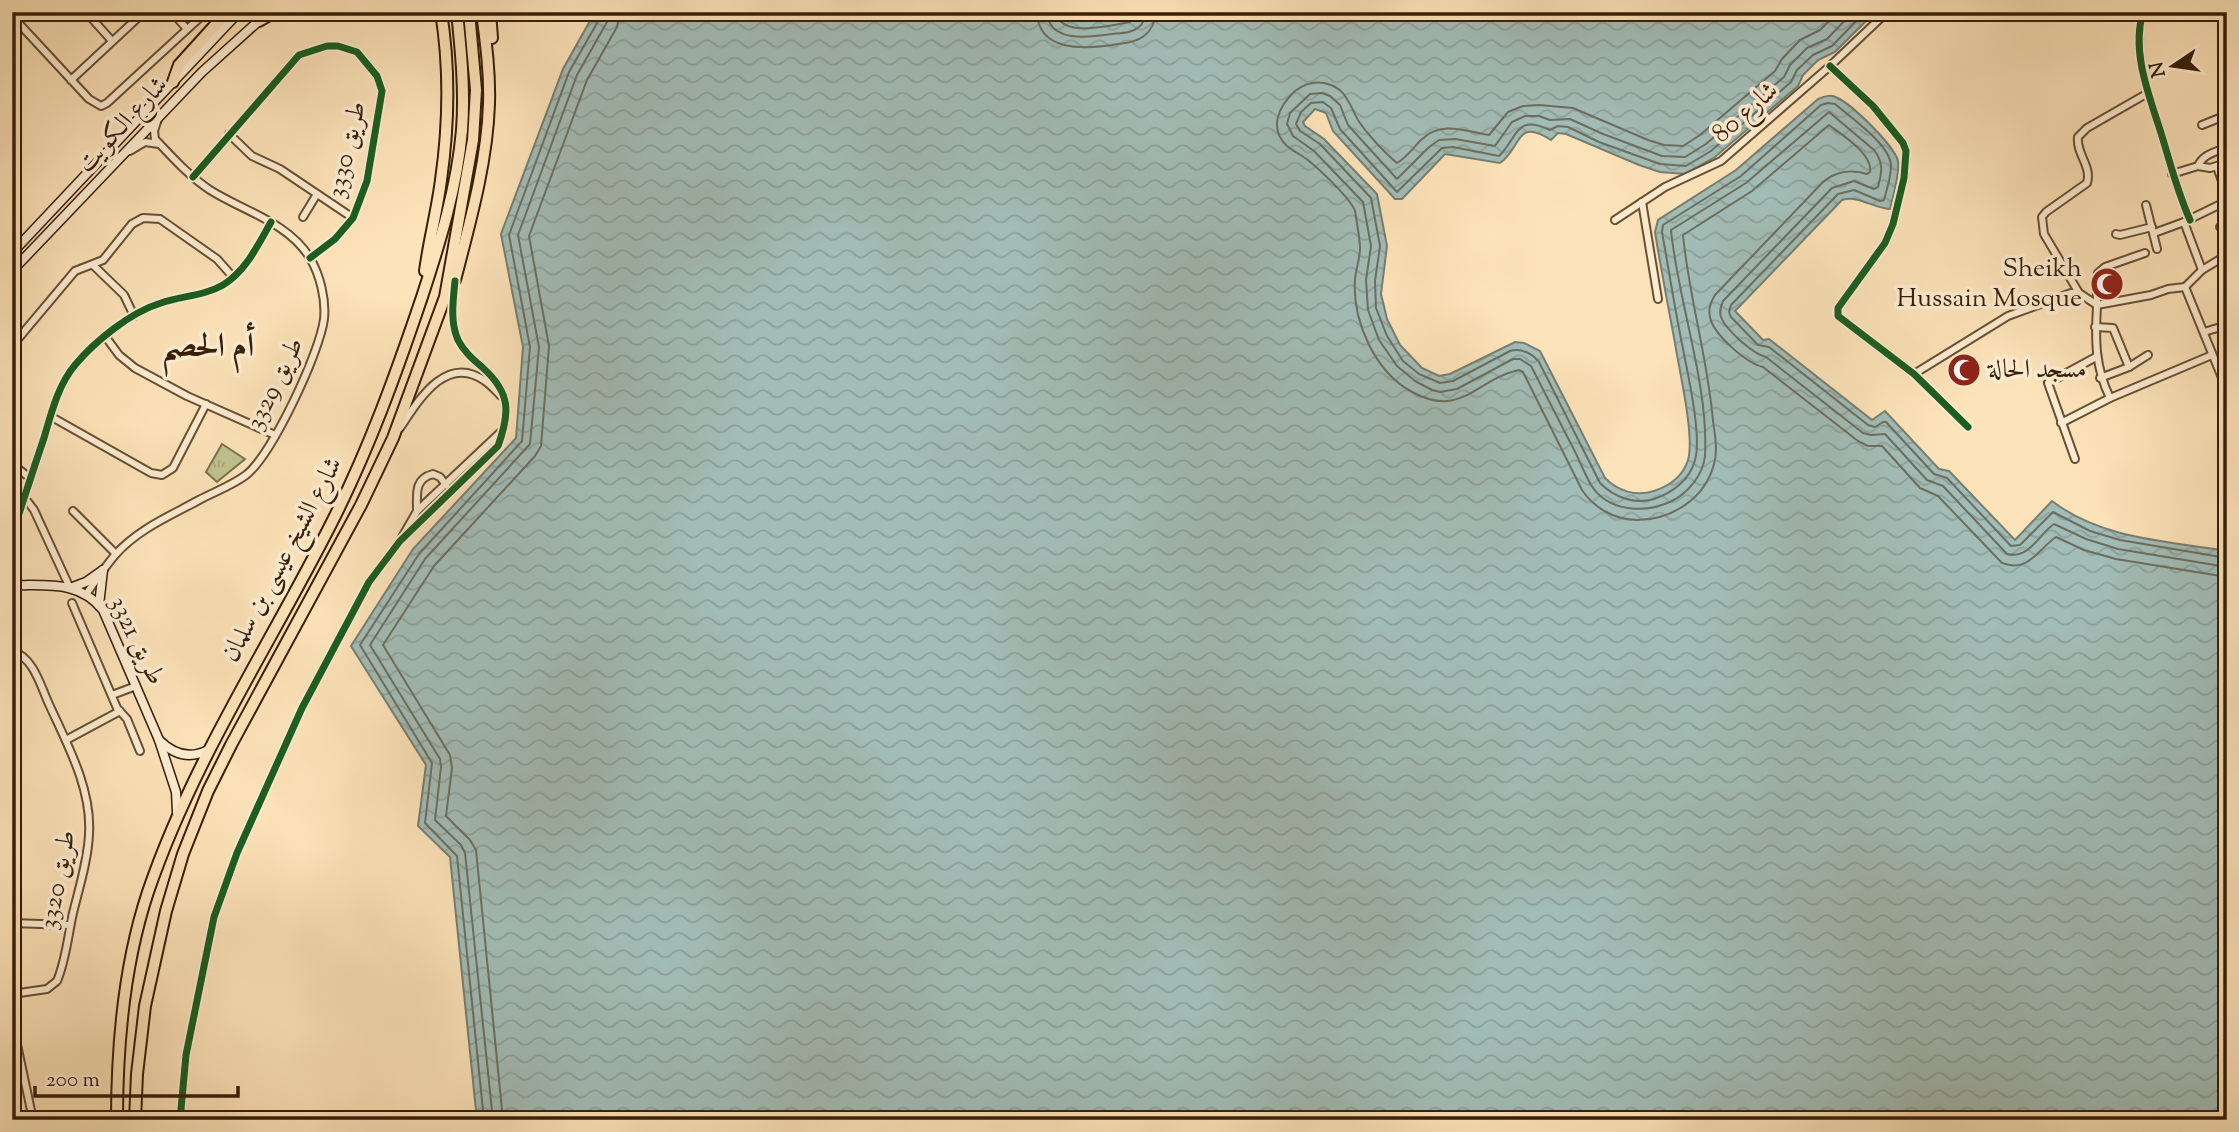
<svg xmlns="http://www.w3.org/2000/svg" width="2239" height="1132" font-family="'Sorts Mill Goudy',Amiri,serif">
	<defs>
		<pattern id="grass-tufts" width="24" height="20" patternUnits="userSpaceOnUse" patternTransform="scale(1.75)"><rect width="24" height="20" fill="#c0c38f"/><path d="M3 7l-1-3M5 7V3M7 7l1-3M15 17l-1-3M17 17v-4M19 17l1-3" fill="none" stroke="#a6a77a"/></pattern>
		<pattern id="water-waves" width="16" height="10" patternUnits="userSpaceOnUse" patternTransform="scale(1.75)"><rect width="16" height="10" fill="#a2bdb7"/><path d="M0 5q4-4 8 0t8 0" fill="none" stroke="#8ca29c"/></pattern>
	</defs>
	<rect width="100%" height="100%" fill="#fde3b9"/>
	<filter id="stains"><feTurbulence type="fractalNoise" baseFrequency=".00286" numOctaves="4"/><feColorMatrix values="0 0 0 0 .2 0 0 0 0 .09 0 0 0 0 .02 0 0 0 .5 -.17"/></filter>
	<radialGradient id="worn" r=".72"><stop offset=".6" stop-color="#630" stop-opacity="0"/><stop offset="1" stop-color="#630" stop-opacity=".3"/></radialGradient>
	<polygon fill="url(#grass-tufts)" stroke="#7b714c" stroke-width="2" points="222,444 245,459 217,482 206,472"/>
	<path fill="url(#water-waves)" stroke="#777e71" stroke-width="2" d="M595,12h466c17,18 67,4 91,0h723l-40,40 -17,8 -15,15 -5,11 -83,71 -30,17 -25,-2 -21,-7 -73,-31 -8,-1 -7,7c-36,-23 -29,8 -51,23l-55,-9 -43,45h-7l-62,-68 -7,-18 -11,-4 -12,13 2,4 19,13 53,55 10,52 -6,48 6,25 13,26 22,23 17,8 11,-2 65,-32 9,1 16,8 65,127c13,13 31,19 49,13 15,-5 29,-15 34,-31 7,-24 -9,-90 -13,-117 -7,-37 -14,-74 -20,-111l3,-12 78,-50 82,-71c7,-3 13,-5 20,-1 15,8 56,47 60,63 2,14 -5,34 -8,48 -18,-1 -31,-14 -48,-9l-107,111 28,29 6,-1 103,81 13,-9 54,58 10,2 66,69 37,-39c49,38 115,40 175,50v569h-1750l-27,-263 -32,-31 8,-61 -75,-119 62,-97 103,-111 7,-91 -22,-113 62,-165z"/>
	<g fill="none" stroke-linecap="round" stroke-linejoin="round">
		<g stroke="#6c6e60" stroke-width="2">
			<path d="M1037,12c1,40 47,37 75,33 11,-2 23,-2 32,-9 8,-6 11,-14 12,-24"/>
			<path d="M1047,12c2,32 44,25 65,22 9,-1 20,-1 27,-7 5,-4 6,-9 6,-15"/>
			<path d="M1056,12c4,27 56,13 74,10l5,-4 1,-6"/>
			<path d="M1838,12l-18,18 -20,10 -18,19 -7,12 -75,64 -17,11 -19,-1 -16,-5 -75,-32 -34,-3 -16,1 -15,6 -19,23c-24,-4 -48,-15 -68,5 -8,8 -15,18 -24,23 -11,-9 -31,-30 -39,-43 -9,-16 -12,-33 -34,-37 -11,-2 -20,1 -29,8 -16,15 -27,37 -8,55 7,6 15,9 22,15 11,9 42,38 46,50 1,6 5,31 5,37 0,10 -4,21 -5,31 -3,42 20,93 57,113 50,27 64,-13 107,-22l4,2 59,118c12,18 33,30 55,30 34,0 68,-21 77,-56 4,-13 1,-29 -1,-43 -5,-62 -24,-123 -30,-186l69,-44 77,-66c13,10 44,29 41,47l-3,2c-15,-5 -31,-3 -44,8l-108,113c-4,7 -7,13 -5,22 3,17 36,46 53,50l95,74 10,5h14l38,42 18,8 64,67c27,10 35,-13 54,-26l28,13 32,9 111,18"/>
			<path d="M1853,12l-26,27 -20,9 -17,17 -6,12 -78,67 -21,13 -23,-1 -59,-22 -33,-15 -20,1 -11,-4h-14l-13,6 -17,24 -40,-7 -16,1 -10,7 -32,32 -49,-54 -8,-20 -10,-9 -8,-3 -12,1 -20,19 -3,11 6,12 21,15 49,51 8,44 -5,34 2,30 11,30 18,26 18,15 17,9 8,2 17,-3 56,-30h7l11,7c13,25 26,51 39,76 8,14 13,29 21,43 17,27 54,29 81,16 16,-8 31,-26 33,-45 4,-71 -27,-154 -34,-226l75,-47 83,-71 45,38c10,13 8,22 4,37l-4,2 -20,-8 -22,7 -109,113c-2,5 -4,10 -2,16 5,13 32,37 45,40l97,76 8,2 14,-1 42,46 16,6 64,68c22,6 32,-20 47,-30l32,15 32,10 109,18"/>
			<path d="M1865,12l-33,34 -19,9 -16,15 -6,12 -80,69 -25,15 -26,-2 -61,-22 -31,-15 -10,-1 -8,4c-35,-17 -32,8 -51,26l-46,-9 -11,1 -45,44 -57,-63 -9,-21 -8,-6 -12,1 -10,9 -5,12 4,7 20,13 51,54 9,48 -5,35 1,27 11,28 16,25 16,13 21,9 13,-2 57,-30c11,-3 22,2 29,11l61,121c14,14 34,22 54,16 18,-6 36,-19 41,-39 7,-24 -7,-85 -12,-111 -8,-39 -14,-78 -21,-117l1,-7 78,-49 80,-71 7,-2 7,1c15,13 56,41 56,62 0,11 -4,23 -7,34l-4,1 -26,-11 -16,4 -107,111 -2,7 2,5 27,28 11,2 99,78 7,2 8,-5h3l48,52 13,4 64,68 9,-1 33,-33 37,19 30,9 107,18"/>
			<polyline points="484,1120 457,856 425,823 432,763 360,645 419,554 522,441 530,347 509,235 569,72 600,18 600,12"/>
			<polyline points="493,1120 465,853 461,845 435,820 441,767 440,759 370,645 425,559 530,444 539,347 518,235 577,75 607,22 609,12"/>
			<polyline points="503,1120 476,850 470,840 446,816 452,768 450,755 383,645 434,566 535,456 541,446 549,346 529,236 587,80 617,27 620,12"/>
		</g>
		<defs>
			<g id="street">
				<polyline points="86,12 112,41"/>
				<polyline points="172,12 187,29"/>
				<path d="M2143,12c-12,40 6,83 18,121 9,29 16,58 29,87"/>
				<polyline points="12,16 89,99 101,106 107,103 206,12"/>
				<polyline points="1830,66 1873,106 1903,143 1906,151 1904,178 1893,224 1885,243 1838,308 1838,316 1914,374 1968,427"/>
				<polyline points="71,80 144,12"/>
				<polyline points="2202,125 2227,115"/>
				<polyline points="229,134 252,156 280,169 353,218"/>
				<polyline points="130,151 145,142 159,144"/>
				<polyline points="2198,166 2210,168 2227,163"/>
				<polyline points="2217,167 2227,195"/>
				<path d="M2172,174l26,-8c5,-12 18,-14 29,-19"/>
				<polyline points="193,177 299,55 327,46 338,46 357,52 377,76 382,91 367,181 353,218 335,239 310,258"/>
				<polyline points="1642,202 1658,299"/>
				<polyline points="2146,205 2157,249"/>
				<polyline points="303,217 317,194"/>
				<polyline points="1615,220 1665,187 1721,161 1830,66 1887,12"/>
				<polyline points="2184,222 2202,270"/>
				<polyline points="2220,227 2227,226"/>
				<polyline points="2154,233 2184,222 2227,201"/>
				<polyline points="2116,234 2120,235 2152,227"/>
				<polyline points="93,265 124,295 134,316"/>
				<polyline points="2185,287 2227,390"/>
				<path d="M2079,293l-35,-59 -2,-17 4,-5 41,-29c5,-17 -11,-29 -9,-46l9,-9 61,-35"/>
				<polyline points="2095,327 2113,328 2129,367"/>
				<polyline points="2204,332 2227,325"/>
				<polyline points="105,336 119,355 135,368 187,396 275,435"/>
				<polyline points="12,346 75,271 103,260 132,224 143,218 160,219 217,259 233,277"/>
				<polyline points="1914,374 2008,316 2071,293 2079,293 2097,305 2151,295 2168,289 2185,287 2202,270 2227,255"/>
				<polyline points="2100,378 2129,367 2148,355"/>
				<path d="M2110,398c-15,-31 -15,-58 -13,-92 0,-11 -1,-22 1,-33l7,-6 40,-14"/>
				<polyline points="50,416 151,473 162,475 173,468 206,404"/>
				<polyline points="2061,423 2110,398 2212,355"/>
				<path d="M400,428c18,-27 46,-75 85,-47 6,4 11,10 16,15"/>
				<polyline points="2075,459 2048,383 2096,357"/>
				<polyline points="12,464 30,478"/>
				<polyline points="23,500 28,502 34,510 70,588"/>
				<path d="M417,510c0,-16 -3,-31 16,-36l7,3 6,8"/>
				<polyline points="73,511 116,554"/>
				<path d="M12,535c11,-33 21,-65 32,-97 7,-24 14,-53 31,-73 20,-24 56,-53 86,-62 20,-7 43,-7 62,-18 23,-14 35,-40 48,-63"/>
				<polyline points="401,539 417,511 503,430"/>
				<path d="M87,593c9,-13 18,-26 28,-38 23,-26 55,-39 84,-55 15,-8 34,-15 47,-25 26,-20 74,-123 78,-156 2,-20 -4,-44 -14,-61 -22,-36 -67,-47 -100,-68 -21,-14 -38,-33 -55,-51l-1,-8 4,-12"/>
				<polyline points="72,603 117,708 127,719 140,751"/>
				<path d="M12,651c21,6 28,33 36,51 18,40 44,86 41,132 -1,26 -10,54 -16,79 -5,22 -7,47 -16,68l-10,8 -35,5"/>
				<polyline points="112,695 136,686"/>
				<polyline points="66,740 120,711"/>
				<polyline points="12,923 70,925"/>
				<polyline points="12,1021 33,1120"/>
				<path d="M180,1120l6,-65 28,-138 23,-64 65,-145 67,-126 31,-41 98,-95c12,-33 13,-53 -15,-78 -9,-8 -19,-16 -25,-28 -8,-18 -5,-39 -3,-59"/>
			</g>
			<g id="secondary">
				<polyline points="12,253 239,12"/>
				<polyline points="12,271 202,72 261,19"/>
				<path d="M12,585c35,1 67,-5 91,25l56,130 17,52 1,20"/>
				<polyline points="70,588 86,582 103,570"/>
				<polyline points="99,605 103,570"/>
				<path d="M159,740c14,14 30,20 49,10"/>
			</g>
			<g id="highway">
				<polyline points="490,12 492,38"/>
				<polyline points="259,21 275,12"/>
				<polyline points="173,82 179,65 227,12"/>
				<path d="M425,271c4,-30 12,-60 16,-91 8,-56 9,-112 0,-168"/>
				<path d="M455,280c15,-58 32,-117 34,-176 1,-31 -3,-61 -7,-92"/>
				<path d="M117,1120c0,-75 7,-156 31,-228 45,-132 122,-247 184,-370 37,-73 64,-148 90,-225 18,-55 35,-109 40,-167 3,-39 -1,-79 -5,-118"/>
				<polyline points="135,1120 137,1074 145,1006 166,911 183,854 208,791 231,745 361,505 393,438 445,297 473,140 476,90 469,12"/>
			</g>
		</defs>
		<use href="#street" stroke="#685034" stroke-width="10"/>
		<use href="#secondary" stroke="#361f08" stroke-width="11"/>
		<use href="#highway" stroke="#361f08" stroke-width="14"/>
		<use href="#street" stroke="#feedd2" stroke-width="6"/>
		<use href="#secondary" stroke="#feedd2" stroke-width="8"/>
		<use href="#highway" stroke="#fde3b9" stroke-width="10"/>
		<defs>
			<g id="cycleway">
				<path d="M2143,12c-12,40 6,83 18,121 9,29 16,58 29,87"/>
				<polyline points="1830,66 1873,106 1903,143 1906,151 1904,178 1893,224 1885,243 1838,308 1838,316 1914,374 1968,427"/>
				<polyline points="193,177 299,55 327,46 338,46 357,52 377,76 382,91 367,181 353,218 335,239 310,258"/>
				<path d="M12,535c11,-33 21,-65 32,-97 7,-24 14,-53 31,-73 20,-24 56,-53 86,-62 20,-7 43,-7 62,-18 23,-14 35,-40 48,-63"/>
				<path d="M180,1120l6,-65 28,-138 23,-64 65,-145 67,-126 31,-41 98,-95c12,-33 13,-53 -15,-78 -9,-8 -19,-16 -25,-28 -8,-18 -5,-39 -3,-59"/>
			</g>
		</defs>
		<use href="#cycleway" stroke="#feedd2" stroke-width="11"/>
		<use href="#cycleway" stroke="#1b5e20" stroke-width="7"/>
	</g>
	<defs>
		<symbol id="mosque-disc" viewBox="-11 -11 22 22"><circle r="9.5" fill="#8f2418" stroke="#feedd2"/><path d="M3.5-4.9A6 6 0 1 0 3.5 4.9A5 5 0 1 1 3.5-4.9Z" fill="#fff"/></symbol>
	</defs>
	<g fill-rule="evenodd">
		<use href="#mosque-disc" x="2088" y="265" width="38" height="38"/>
		<use href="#mosque-disc" x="1945" y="351" width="38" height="38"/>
	</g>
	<g text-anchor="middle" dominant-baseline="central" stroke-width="7" stroke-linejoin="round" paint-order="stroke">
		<g font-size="26" fill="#361f08" stroke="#feedd2">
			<text transform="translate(1746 113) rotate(-41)">شارع 80</text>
			<text transform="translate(123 125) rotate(-47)">شارع الكويت</text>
			<text transform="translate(348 150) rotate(-77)">طريق 3330</text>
			<text transform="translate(276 384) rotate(-64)">طريق 3329</text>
			<text transform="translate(283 560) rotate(-62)">شارع الشيخ عيسى بن سلمان</text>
			<text transform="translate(136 641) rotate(64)">طريق 3321</text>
			<text transform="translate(59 880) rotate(-79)">طريق 3320</text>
		</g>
		<g font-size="26" fill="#361f08" stroke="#feedd2" text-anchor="end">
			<text x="2082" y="269">Sheikh<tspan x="2082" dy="30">Hussain Mosque</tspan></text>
			<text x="1988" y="370" text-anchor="start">مسجد الحالة</text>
		</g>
		<g font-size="33" font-weight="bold" fill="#361f08" stroke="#feedd2">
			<text x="208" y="348">أم الحصم</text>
		</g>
	</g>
	<rect width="2239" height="1132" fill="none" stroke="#fde3b9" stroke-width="42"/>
	<rect x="14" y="14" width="2211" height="1104" fill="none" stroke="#361f08" stroke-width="3.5"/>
	<rect x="21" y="21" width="2197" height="1090" fill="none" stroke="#361f08" stroke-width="2"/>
	<g transform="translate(2173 66) rotate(257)" stroke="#feedd2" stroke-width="5" paint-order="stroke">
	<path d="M0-5L12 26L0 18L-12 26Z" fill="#361f08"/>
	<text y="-10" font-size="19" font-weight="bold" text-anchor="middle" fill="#361f08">N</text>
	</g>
	<path d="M35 1086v10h203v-10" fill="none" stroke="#361f08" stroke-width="3.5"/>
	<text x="46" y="1086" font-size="21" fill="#361f08" stroke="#feedd2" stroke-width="5" paint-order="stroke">200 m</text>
	<rect width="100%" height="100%" filter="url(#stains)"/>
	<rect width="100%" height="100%" fill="url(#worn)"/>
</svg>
